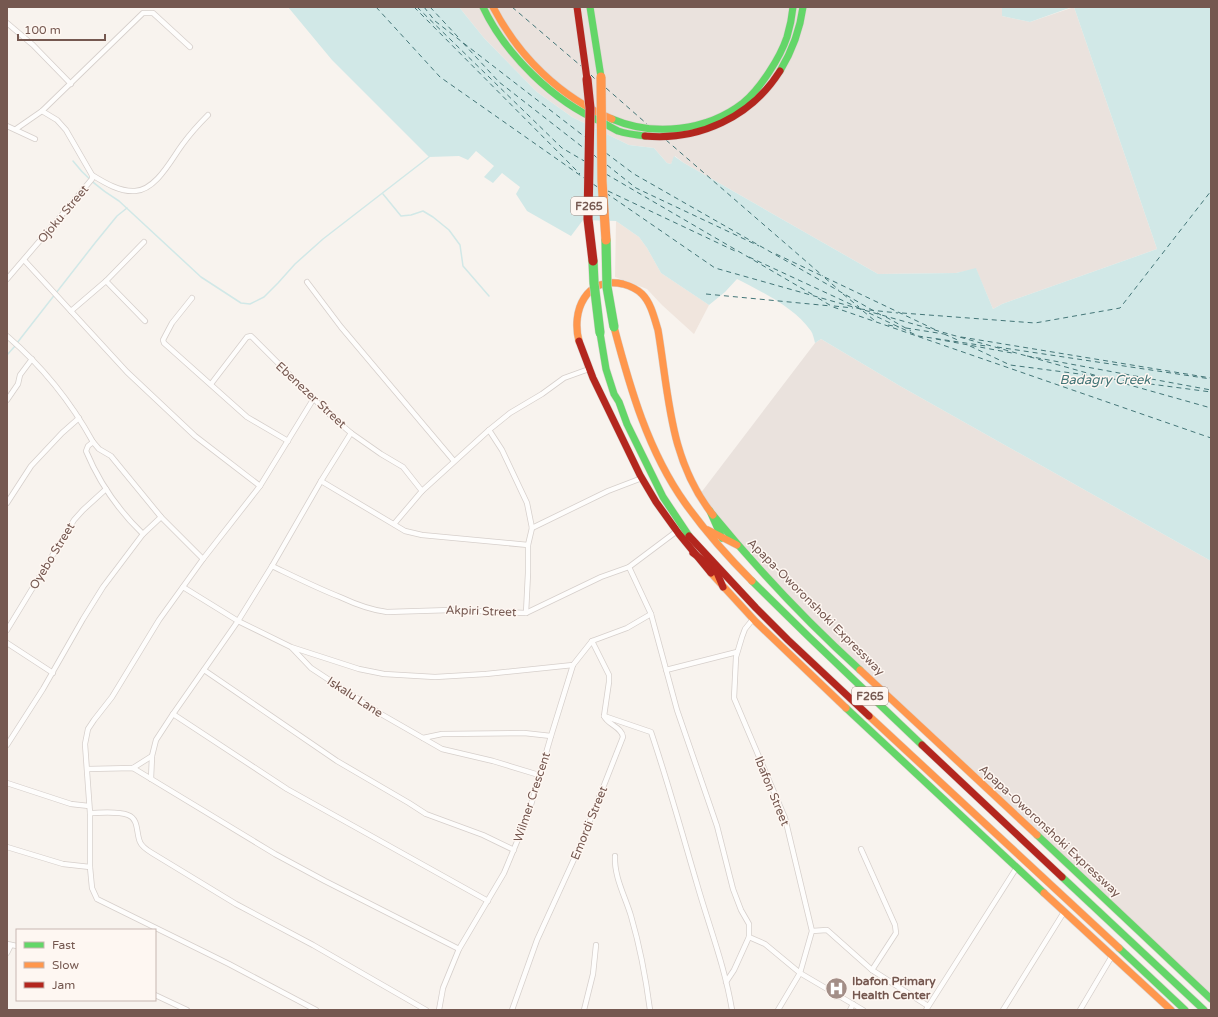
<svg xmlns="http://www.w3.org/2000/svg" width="1218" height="1017" font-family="'Varela Round',sans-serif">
	<rect width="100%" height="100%" fill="#f8f3ee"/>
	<polygon fill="#f0e5dd" points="616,221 639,237 647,248 661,273 709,305 694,334 662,305 647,289 615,277"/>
	<g fill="#eae2dd">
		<polygon points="459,7 1002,7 1002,16 1030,22 1074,7 1157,249 1002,304 993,309 976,269 956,273 878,274 684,163 675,156 671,164 667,163 654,148 629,145 572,117 537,92 484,38"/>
		<polygon points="821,339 900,386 1211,561 1211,1002 880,690 752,563 700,494 815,343"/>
	</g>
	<g fill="#d1e8e7">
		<path d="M288,7h171l25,31 53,54 35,25 57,28 25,3 13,15 4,1 3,-8 10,7 194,111 78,-1 20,-5 17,41 9,-5 155,-55 -83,-242h137v554l-311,-175 -79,-47 -6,4c-1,-4 -2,-9 -4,-12 -17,-24 -49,-39 -74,-52l-12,13 -16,13 -48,-32 -14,-25 -8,-11 -23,-16 -33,-1 -12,16 -44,-25 -11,-17 4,-7 -18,-14 -9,10 -9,-6 10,-11 -18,-15 -8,9 -9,-4 -30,1 -97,-97z"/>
		<polygon points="1002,7 1072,7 1030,22 1002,16"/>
	</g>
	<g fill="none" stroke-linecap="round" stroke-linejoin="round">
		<g stroke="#d1e8e7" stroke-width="1.5">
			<path d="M73,161c12,16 28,29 46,40l82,76 40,26 9,1 14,-7 14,-14 17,-19 28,-25 106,-82"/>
			<polyline points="383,194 401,216 411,215 423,211 433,217 449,230 460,245 463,266 489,296"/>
			<polyline points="17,343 95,243 117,216 127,208"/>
			<polyline points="7,355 15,346"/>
		</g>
		<g stroke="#447678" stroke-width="1" stroke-dasharray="5 4" stroke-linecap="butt">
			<polyline points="376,7 440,77 584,178"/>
			<polyline points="414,7 580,174"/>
			<polyline points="417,7 562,148 586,162"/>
			<polyline points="424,7 435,21 585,137"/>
			<polyline points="430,7 458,37"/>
			<polyline points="512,7 581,66"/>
			<polyline points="463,43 499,82 585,149"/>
			<polyline points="591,75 597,81"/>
			<polyline points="606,88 647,124"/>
			<polyline points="666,140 823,276"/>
			<polyline points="606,153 634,174 881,315"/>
			<polyline points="593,154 598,159"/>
			<polyline points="607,165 636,188 759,246"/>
			<polyline points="606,174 815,296"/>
			<polyline points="593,184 599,188"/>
			<polyline points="608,191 735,251"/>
			<polyline points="606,193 715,268 1211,408"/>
			<polyline points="776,254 938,331"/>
			<polyline points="749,257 861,309"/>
			<polyline points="825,278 839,290"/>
			<polyline points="706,294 831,306"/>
			<polyline points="843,294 859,307"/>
			<polyline points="818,298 833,307 1211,438"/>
			<polyline points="834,306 853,308"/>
			<polyline points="860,309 898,313"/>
			<polyline points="863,311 874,320"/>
			<polyline points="869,313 918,336 986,346"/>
			<polyline points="902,313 1035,323 1120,308 1211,191"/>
			<polyline points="886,317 911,331"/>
			<polyline points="888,325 899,327"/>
			<polyline points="906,328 944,334"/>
			<polyline points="944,334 960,341"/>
			<polyline points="961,337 1211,378"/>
			<polyline points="936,339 1012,353"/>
			<polyline points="970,346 1010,365 1095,376"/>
			<polyline points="997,347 1211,379"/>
			<polyline points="1027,356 1211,390"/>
			<polyline points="1105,378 1211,392"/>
		</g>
		<defs>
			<g id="street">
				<polyline points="7,23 33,45 71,84"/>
				<polyline points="7,126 35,139"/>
				<polyline points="16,129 42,111 143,13 153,13 190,47"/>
				<path d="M92,175c13,8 28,17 43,16 21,-1 36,-31 47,-46 8,-11 17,-21 26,-30"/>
				<polyline points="24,260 127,372 195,436 260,486"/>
				<polyline points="7,279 55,223 92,179 92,175 66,130 57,120 42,111"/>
				<polyline points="106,281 145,321"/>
				<polyline points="307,282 341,327 454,461"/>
				<polyline points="192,298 172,323 163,340 164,343 247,417 288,441"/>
				<polyline points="71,311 106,281 144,242"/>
				<path d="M7,336c35,30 64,66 86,106l6,7 12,7 50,61 42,42"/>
				<polyline points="211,384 247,337 251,336 330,415 351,433 381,454 403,467 422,491"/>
				<polyline points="314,398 260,486 203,559 159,620 112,697 94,720 88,729 85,744 90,813 90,867 92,888 97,899 229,964 316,1010"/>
				<polyline points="7,400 18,384 20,375 32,359"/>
				<polyline points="489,430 502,450 527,503 532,528 528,545 528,573 526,613"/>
				<path d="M93,442l-5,4 -2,5c13,31 33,60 57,83"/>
				<polyline points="321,481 405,531 422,535 528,545"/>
				<polyline points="7,503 31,466 62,433 79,418"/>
				<polyline points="394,524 422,491 489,430 510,413 542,394 564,378 589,369"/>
				<polyline points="532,528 608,491 642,478"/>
				<path d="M272,566c23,11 45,22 68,31 15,7 30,13 47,15l64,-2 75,3 75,-36 28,-10 48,-36"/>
				<polyline points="629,567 651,614 677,710 717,826 733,889 741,910 749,924 749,937 765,944 800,973 863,1010"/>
				<polyline points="183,587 238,621 291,647 359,669 384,674 435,677 486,674 573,665 592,641 627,628 651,614"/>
				<polyline points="753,619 745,629 742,637 736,657 734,698 785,818 812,931 800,973 778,1010"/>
				<polyline points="7,630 74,520 83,510 106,489"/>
				<polyline points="7,643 53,673"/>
				<polyline points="292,648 311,668 381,714 442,749 493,761 539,775"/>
				<polyline points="204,670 337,761 409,803 426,814 483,835 514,850"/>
				<polyline points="666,670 737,652"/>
				<polyline points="173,714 287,789 488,901"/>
				<path d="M604,716l47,16c17,50 31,101 46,152 12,42 28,83 35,126"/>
				<polyline points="423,738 442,734 524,733 551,736"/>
				<polyline points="7,745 43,689 83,619 103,587 143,534 161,517"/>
				<polyline points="133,768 152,756 156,740 173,714 238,621 272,566 321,481 351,433"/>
				<polyline points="88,769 133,768 275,854 325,881 459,949"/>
				<polyline points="151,779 152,756"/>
				<polyline points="7,783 71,804 89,806"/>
				<path d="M90,813c11,0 28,-2 38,2 11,4 8,18 12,27 2,5 7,8 12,11l84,51 77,41 113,65"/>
				<polyline points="7,847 63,864 90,867"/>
				<polyline points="861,849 895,925 896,933 872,970"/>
				<path d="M615,856c-1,21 10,40 16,60 9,31 15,63 19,94"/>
				<polyline points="812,931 827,930 872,970 928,1006"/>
				<polyline points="7,944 17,946"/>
				<polyline points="7,953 11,945"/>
				<polyline points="726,982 734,970 749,937"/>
				<polyline points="155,995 187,1010"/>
				<polyline points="439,1010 443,988 459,949 504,873 528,815 551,736 573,665"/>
				<path d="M512,1010l25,-70 43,-94 43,-109c-1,-10 -15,-12 -19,-21l5,-34v-7l-17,-34"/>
				<polyline points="584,1010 593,974 596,945"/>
				<polyline points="850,1010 853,1004"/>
				<polyline points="926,1010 1017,867"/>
				<polyline points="1003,1010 1064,912"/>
				<polyline points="1080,1010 1112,956"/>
			</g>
			<g id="fast">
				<path d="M483,7c22,47 71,95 119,115 5,3 10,6 16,9 9,3 18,4 27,5"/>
				<polyline points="590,7 601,77"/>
				<path d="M780,71c12,-20 20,-41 23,-64"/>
				<path d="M612,119c42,18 95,12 131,-16 17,-14 37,-45 44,-66 3,-10 5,-20 6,-30"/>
				<polyline points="600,333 606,369 614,394 619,402 627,424 663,497 689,536"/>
				<polyline points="710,511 722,538"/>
				<path d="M713,515c46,56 93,106 147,155"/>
				<polyline points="752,581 810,638 922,745"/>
				<polyline points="846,708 1044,893"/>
				<polyline points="1037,835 1211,999"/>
				<polyline points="1062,877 1204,1010"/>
				<polyline points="1119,948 1185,1010"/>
			</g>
			<g id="slow">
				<path d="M493,7c26,50 67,90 119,112"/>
				<path d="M614,327c16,61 34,124 71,176 20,28 43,54 67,78"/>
				<path d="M579,341c-8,-30 7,-65 44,-57 7,2 13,4 19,10 9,9 12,23 16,36 11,65 11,130 55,185"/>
				<polyline points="708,530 737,545"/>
				<polyline points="711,573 756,622 846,708"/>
				<polyline points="860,670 1037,835"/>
				<polyline points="869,716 1119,948"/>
				<polyline points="1044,893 1171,1010"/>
			</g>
			<g id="jam">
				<polyline points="577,7 587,79"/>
				<path d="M645,136c54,5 106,-19 135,-65"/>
				<polyline points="579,341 593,378 640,475 656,502 679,534 711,573"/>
				<polyline points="689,536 756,608 788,640 869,716"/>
				<polyline points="693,553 711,566"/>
				<polyline points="715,568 723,587"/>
				<polyline points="922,745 1062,877"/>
			</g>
		</defs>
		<use href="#street" stroke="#d6cfcb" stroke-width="6"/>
		<use href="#fast" stroke="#d9d0cc" stroke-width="8"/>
		<use href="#slow" stroke="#d9d0cc" stroke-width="8"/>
		<use href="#jam" stroke="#d9d0cc" stroke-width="8"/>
		<use href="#street" stroke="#fefdfc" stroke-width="4.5"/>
		<use href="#fast" stroke="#63d668" stroke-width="7"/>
		<use href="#slow" stroke="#ff974d" stroke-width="7"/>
		<use href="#jam" stroke="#b3261e" stroke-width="7"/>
		<defs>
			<g id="fast-bridge">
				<polyline points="606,240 607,287 614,327"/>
				<polyline points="593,261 594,283 600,333"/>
			</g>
			<polyline id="slow-bridge" points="601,77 602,181 606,240"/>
			<polyline id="jam-bridge" points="587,79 590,108 588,219 593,261"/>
		</defs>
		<use href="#fast-bridge" stroke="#d9d0cc" stroke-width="10" stroke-linecap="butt"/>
		<use href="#slow-bridge" stroke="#d9d0cc" stroke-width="10" stroke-linecap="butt"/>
		<use href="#jam-bridge" stroke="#d9d0cc" stroke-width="10" stroke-linecap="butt"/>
		<use href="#fast-bridge" stroke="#63d668" stroke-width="9"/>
		<use href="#slow-bridge" stroke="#ff974d" stroke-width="9"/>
		<use href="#jam-bridge" stroke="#b3261e" stroke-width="9"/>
	</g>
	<defs>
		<symbol id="hospital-disc" viewBox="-11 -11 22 22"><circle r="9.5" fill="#a38e87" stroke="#fef7f2"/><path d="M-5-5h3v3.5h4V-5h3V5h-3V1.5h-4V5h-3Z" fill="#fff"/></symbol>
	</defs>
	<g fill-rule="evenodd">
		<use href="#hospital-disc" x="824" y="976" width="25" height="25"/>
	</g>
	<g text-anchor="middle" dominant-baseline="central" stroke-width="3" stroke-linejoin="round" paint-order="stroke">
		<g fill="#fef7f2" stroke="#9e8881" stroke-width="1">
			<rect x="571" y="197" width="36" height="18" rx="3"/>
			<rect x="852" y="687" width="36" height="18" rx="3"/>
		</g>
		<g font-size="11" font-weight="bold" fill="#755850">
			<text x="589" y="206">F265</text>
			<text x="870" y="696">F265</text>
		</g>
		<g font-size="12" fill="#755850" stroke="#fef7f2">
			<text transform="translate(63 214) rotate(-50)">Ojoku Street</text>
			<text transform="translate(311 395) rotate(43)">Ebenezer Street</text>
			<text transform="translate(52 556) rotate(-59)">Oyebo Street</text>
			<text transform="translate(816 607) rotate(45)">Apapa-Oworonshoki Expressway</text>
			<text transform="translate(481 611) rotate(2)">Akpiri Street</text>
			<text transform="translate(355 697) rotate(33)">Iskalu Lane</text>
			<text transform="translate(772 791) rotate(68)">Ibafon Street</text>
			<text transform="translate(532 797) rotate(-72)">Wilmer Crescent</text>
			<text transform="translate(589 823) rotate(-68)">Emordi Street</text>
			<text transform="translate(1050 831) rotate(43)">Apapa-Oworonshoki Expressway</text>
		</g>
		<g font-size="12" font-weight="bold" fill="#755850" stroke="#fef7f2" text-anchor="start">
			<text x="852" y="981">Ibafon Primary<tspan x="852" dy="14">Health Center</tspan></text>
		</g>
		<g font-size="13" font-style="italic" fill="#447678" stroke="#fef7f2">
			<text x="1105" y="380">Badagry Creek</text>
		</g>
	</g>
	<rect width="1218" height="1017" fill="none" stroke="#755850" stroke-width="16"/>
	<rect x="16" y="929" width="140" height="72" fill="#fef7f2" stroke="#c7b7b1"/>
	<rect x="24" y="942" width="20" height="6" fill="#63d668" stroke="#c7b7b1"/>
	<text x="52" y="949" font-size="12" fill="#755850">Fast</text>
	<rect x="24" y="962" width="20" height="6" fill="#ff974d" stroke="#c7b7b1"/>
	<text x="52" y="969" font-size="12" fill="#755850">Slow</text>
	<rect x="24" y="982" width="20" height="6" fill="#b3261e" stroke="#c7b7b1"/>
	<text x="52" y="989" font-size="12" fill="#755850">Jam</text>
	<path d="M18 34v6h87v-6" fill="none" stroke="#755850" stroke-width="2"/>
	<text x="24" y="34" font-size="12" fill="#755850" stroke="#fef7f2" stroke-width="3" paint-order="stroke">100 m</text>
</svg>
